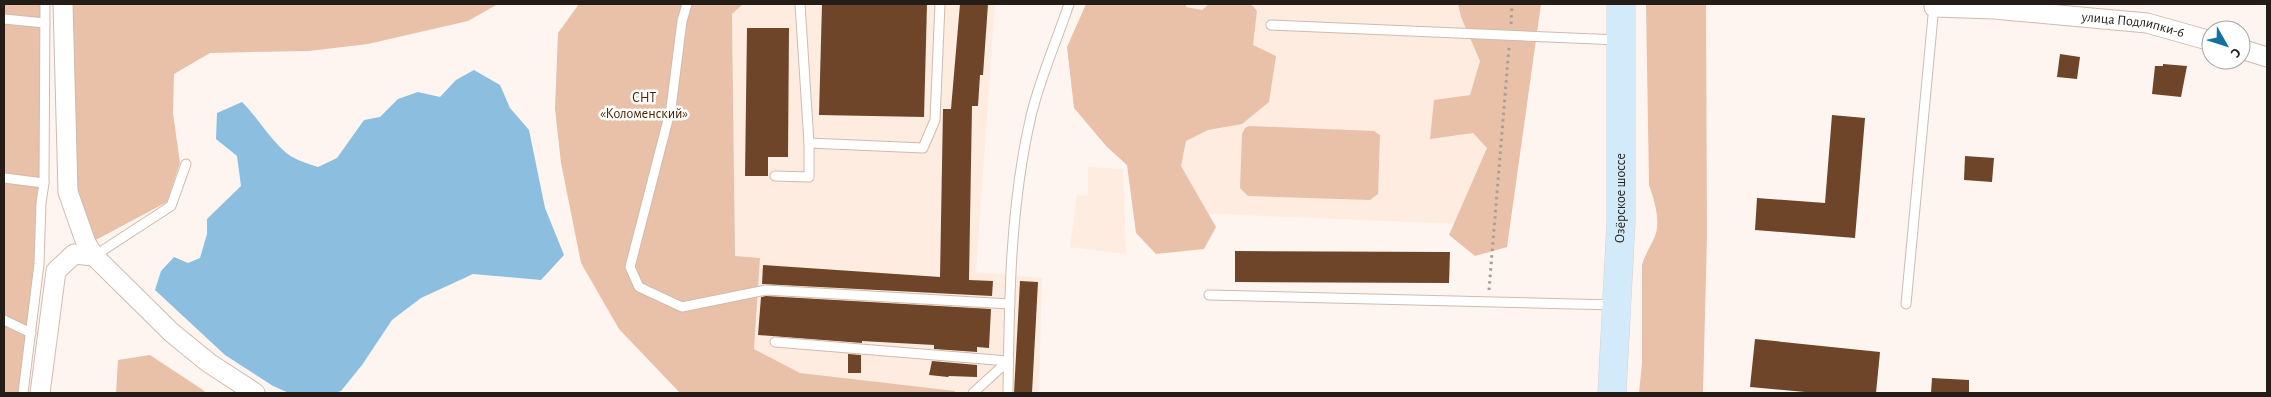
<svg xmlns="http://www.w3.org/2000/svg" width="2271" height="397" font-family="'Alegreya Sans',sans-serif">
	<rect width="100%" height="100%" fill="#fef5f0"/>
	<g fill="#feece1">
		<polygon points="743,4 995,4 976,272 1042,278 1039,393 955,393 800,373 754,349 760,258 735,257 732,13"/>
		<polygon points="1174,4 1493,4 1484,225 1165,212"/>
		<polygon points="1088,167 1123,169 1126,254 1070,247 1077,195 1088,196"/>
	</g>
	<g fill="#e8c1a8">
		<polygon points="4,4 45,4 45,165 23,393 4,393"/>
		<polygon points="70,4 498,4 468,21 368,44 309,51 210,53 174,74 173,113 180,163 167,202 92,242 71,178"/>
		<polygon points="579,4 743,4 732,14 735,256 760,258 754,349 800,373 955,391 955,393 680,393 619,329 581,263 561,163 555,109 558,33"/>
		<polygon points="1086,4 1186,4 1186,7 1202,10 1209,4 1251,4 1257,11 1253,45 1276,56 1269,102 1242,124 1208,130 1186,141 1181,166 1216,227 1204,249 1156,254 1136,233 1127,165 1107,147 1074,108 1067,47"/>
		<polygon points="1458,4 1541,4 1507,247 1475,256 1449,235 1487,148 1473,133 1430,139 1434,100 1470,95 1480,61 1461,17"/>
		<path d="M1646,4h60l1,232 -4,157h-64l3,-30v-98c3,-11 9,-19 13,-29 6,-15 -1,-37 -6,-51z"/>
		<polygon points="1249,126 1374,131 1380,135 1378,194 1370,200 1248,196 1240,188 1242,134 1245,128"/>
		<polygon points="150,355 203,390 206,393 116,393 118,360"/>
	</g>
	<path fill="#8bbedf" d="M474,70l26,15 10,23 19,22 16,78 19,47 -23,25 -68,-6 -52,24 -29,22 -30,45 -21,26 -7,2h-45l-16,-7 -48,-31 -70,-65 6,-19 13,-14 14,6 12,-5 7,-24v-15l34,-33 -4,-30 -21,-17 1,-26 25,-11c15,15 26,34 41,48 9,9 23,13 35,17l19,-9 27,-38 16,-3 18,-18 20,-7 22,5 16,-17z"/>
	<g fill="#6e4528">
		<polygon points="822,4 927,4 924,117 819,115"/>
		<polygon points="960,4 988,4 983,75 980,75 978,106 972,106 969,280 993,281 992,296 762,284 763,265 940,277 943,109 951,109"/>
		<polygon points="747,28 789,28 788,157 768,157 768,176 745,176"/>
		<polygon points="2060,54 2080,57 2077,79 2057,77"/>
		<polygon points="2163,64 2187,66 2181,97 2152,94 2155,66 2163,66"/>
		<polygon points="1832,115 1865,118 1855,238 1755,230 1757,198 1825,203"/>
		<polygon points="1965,156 1994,158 1992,182 1964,180"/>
		<polygon points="1235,251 1450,252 1449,283 1235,282"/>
		<polygon points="1020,281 1038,282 1032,393 1014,393"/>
		<polygon points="766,296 991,309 989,348 977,347 977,352 934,349 934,345 862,341 862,343 758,335 761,297"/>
		<polygon points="1755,339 1880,352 1876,393 1816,393 1750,387"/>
		<polygon points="848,354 861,355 861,373 848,373"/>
		<polygon points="932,361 977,365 977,377 949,376 948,377 929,375"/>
		<polygon points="1932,378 1969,380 1969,393 1931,393"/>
	</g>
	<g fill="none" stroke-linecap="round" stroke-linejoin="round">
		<defs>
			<g id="service">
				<polyline points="687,4 682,21 671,108 630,267 639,287 682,307 766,290 1010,304"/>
				<polyline points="800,4 809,143"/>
				<polyline points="4,19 45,23"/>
				<polyline points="1271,25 1619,40"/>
				<polyline points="775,176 809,177 809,143 923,148 935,120 940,4"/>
				<polyline points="4,178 44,183"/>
				<polyline points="94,256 171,206 186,164"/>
				<polyline points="1209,295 1615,305"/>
				<polyline points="1906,304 1934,5"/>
				<polyline points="4,320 31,333"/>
				<polyline points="775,342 1008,361"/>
				<polyline points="23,393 39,264 41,203 44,183 45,4"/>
				<polyline points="973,393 1008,361"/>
				<path d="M1008,393c1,-92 2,-187 23,-277 9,-38 26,-76 38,-112"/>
			</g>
			<g id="minor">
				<polyline points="63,4 68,192 86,243 94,256 172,333 209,363 255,393"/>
				<path id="s1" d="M1934,7l60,2 153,14 64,18"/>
				<polyline points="2241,49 2267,57"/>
				<polyline points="40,393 56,271 74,254 94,256"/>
			</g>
			<g id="primary">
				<path id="s2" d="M1612,393l9,-171v-218"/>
			</g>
		</defs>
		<use href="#service" stroke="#d0bbae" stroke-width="11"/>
		<use href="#minor" stroke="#d0bbae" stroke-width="21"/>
		<use href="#primary" stroke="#d3d2d1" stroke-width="29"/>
		<g stroke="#a79f9a" stroke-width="3" stroke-dasharray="2.5 4" stroke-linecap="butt">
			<polyline points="1511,24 1512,4"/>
			<polyline points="1489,290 1509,47"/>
		</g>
		<use href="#service" stroke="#fff" stroke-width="9"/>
		<use href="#minor" stroke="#fff" stroke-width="19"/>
		<use href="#primary" stroke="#d3eafa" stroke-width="28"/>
	</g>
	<g text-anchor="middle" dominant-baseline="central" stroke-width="5" stroke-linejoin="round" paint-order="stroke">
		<g font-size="14" fill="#231c17" stroke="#fff">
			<text stroke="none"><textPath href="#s1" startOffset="200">улица Подлипки-6</textPath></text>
			<text stroke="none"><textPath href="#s2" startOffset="195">Озёрское шоссе</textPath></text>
		</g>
		<g font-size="14" fill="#4f2300" stroke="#fff">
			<text x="644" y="98">СНТ<tspan x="644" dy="16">«Коломенский»</tspan></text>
		</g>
	</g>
	<rect width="2271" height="397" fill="none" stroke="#231c17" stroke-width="10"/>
	<g transform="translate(2226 45) rotate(129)"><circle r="24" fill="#ffffff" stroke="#a7a4a2"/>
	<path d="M0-4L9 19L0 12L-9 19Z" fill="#12719f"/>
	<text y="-8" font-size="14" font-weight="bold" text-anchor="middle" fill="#231c17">С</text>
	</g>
</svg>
